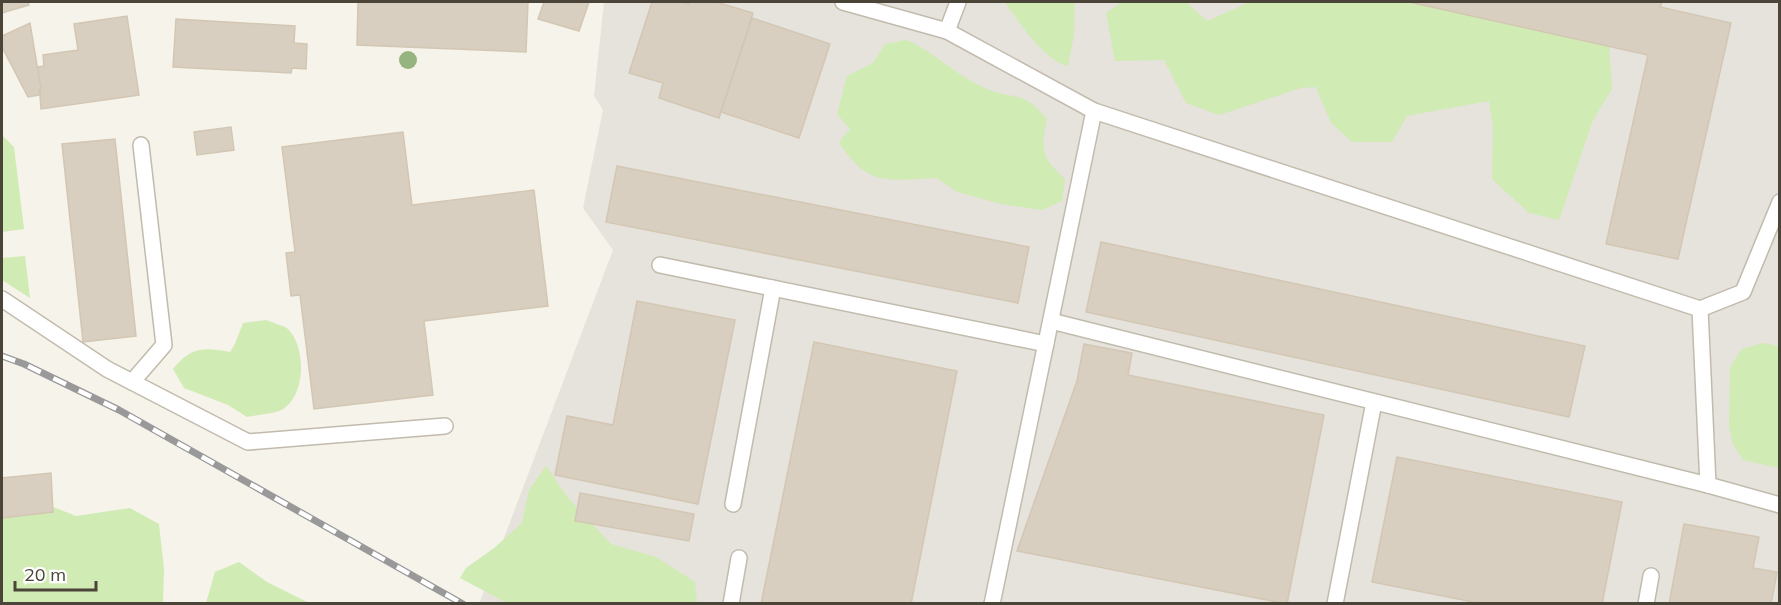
<svg xmlns="http://www.w3.org/2000/svg" width="1781" height="605" font-family="Mulish,sans-serif">
	<rect width="100%" height="100%" fill="#f6f3eb"/>
	<polygon fill="#e6e2dc" points="604,2 1779,2 1779,603 479,604 613,250 583,208 603,110 594,96"/>
	<g fill="#d0ebb3">
		<path d="M1005,2h70l-1,33 -6,31c-23,-4 -51,-46 -63,-64z"/>
		<polygon points="1121,2 1186,2 1207,21 1250,2 1441,2 1482,16 1609,43 1612,89 1593,120 1559,220 1529,213 1492,179 1493,127 1489,101 1407,116 1392,142 1352,142 1331,123 1316,87 1301,88 1219,115 1186,103 1164,60 1115,61 1106,13"/>
		<path d="M907,40c29,13 51,37 80,49 30,12 34,0 60,30 -7,30 -5,39 18,60l-3,22 -20,9 -41,-6 -44,-12 -20,-14c-47,2 -70,10 -98,-36l11,-13 -13,-15 10,-38 26,-13 12,-19z"/>
		<polygon points="2,135 14,147 24,229 2,232"/>
		<polygon points="25,256 30,298 2,280 2,258"/>
		<path d="M266,320c6,3 17,5 22,9 19,19 18,71 -9,82 -9,3 -22,4 -32,6l-19,-12 -44,-17 -11,-19c18,-22 30,-22 57,-17l5,-8 8,-21z"/>
		<polygon points="1763,343 1779,346 1779,468 1743,460 1733,444 1729,426 1730,367 1742,349"/>
		<polygon points="546,466 569,499 611,544 656,557 695,582 697,603 507,603 460,578 466,568 494,548 522,523 529,490"/>
		<polygon points="2,492 23,495 76,516 130,508 159,524 164,569 163,603 2,604"/>
		<polygon points="239,562 267,582 309,603 206,603 215,572"/>
	</g>
	<g fill="#d8cfc0" stroke="#d3c7b3" stroke-width="1.5">
		<polygon points="2,2 28,2 29,5 2,13"/>
		<polygon points="358,2 528,2 526,52 357,45"/>
		<polygon points="544,2 589,2 579,31 538,19"/>
		<polygon points="652,2 681,2 689,4 690,2 716,2 753,13 719,118 659,98 663,83 629,73"/>
		<polygon points="1409,2 1662,2 1660,7 1731,23 1678,259 1606,244 1648,55"/>
		<polygon points="127,16 139,95 41,109 38,67 44,66 43,55 78,50 74,24"/>
		<polygon points="752,18 830,44 799,138 721,112"/>
		<polygon points="176,19 295,26 294,43 307,44 306,69 292,68 291,73 173,67"/>
		<polygon points="30,23 41,89 39,90 40,95 28,97 2,47 2,36"/>
		<polygon points="231,127 234,150 197,155 194,132"/>
		<polygon points="403,132 412,205 534,190 548,306 424,321 433,395 314,409 300,295 291,296 286,253 295,252 282,147"/>
		<polygon points="115,139 136,336 83,342 62,144"/>
		<polygon points="617,166 1029,247 1018,303 606,222"/>
		<polygon points="1101,242 1585,346 1569,417 1086,312"/>
		<polygon points="637,301 735,320 698,504 555,475 567,416 613,425"/>
		<polygon points="814,342 957,371 911,604 761,604"/>
		<polygon points="1084,344 1132,353 1128,375 1324,415 1287,604 1017,551 1077,381"/>
		<polygon points="1397,457 1622,502 1602,604 1483,604 1372,582"/>
		<polygon points="51,473 53,512 2,518 2,478"/>
		<polygon points="580,493 694,514 689,541 575,521"/>
		<polygon points="1684,524 1759,537 1753,568 1777,572 1771,604 1669,604"/>
	</g>
	<g fill="none" stroke-linecap="round" stroke-linejoin="round">
		<defs>
			<g id="service">
				<polyline points="843,2 947,31 1094,111 1700,309 1708,485 1780,505"/>
				<polyline points="947,31 958,2"/>
				<polyline points="660,265 1046,344"/>
				<polyline points="2,299 107,369 248,442 445,426"/>
				<polyline points="1700,309 1743,292 1780,202"/>
				<polyline points="1051,321 1708,485"/>
				<polyline points="132,382 164,345 141,145"/>
				<polyline points="733,504 773,288"/>
				<polyline points="731,604 739,558"/>
				<polyline points="992,604 1094,111"/>
				<polyline points="1335,604 1374,402"/>
				<polyline points="1646,604 1651,576"/>
			</g>
		</defs>
		<use href="#service" stroke="#c2bbad" stroke-width="18"/>
		<use href="#service" stroke="#fff" stroke-width="15"/>
		<defs>
			<polyline id="rail" points="2,356 24,364 119,410 463,604"/>
		</defs>
		<use href="#rail" stroke="#999" stroke-width="7"/>
		<use href="#rail" stroke="#fff" stroke-width="4.5" stroke-dasharray="14" stroke-linecap="butt"/>
	</g>
	<circle fill="#96b480" cx="408" cy="60" r="9"/>
	<rect width="1781" height="605" fill="none" stroke="#4b4438" stroke-width="6"/>
	<path d="M15 581v9h81v-9" fill="none" stroke="#4b4438" stroke-width="3"/>
	<text x="24" y="581" font-size="18" fill="#4b4438" stroke="#ffffff" stroke-width="4.5" paint-order="stroke">20 m</text>
</svg>
